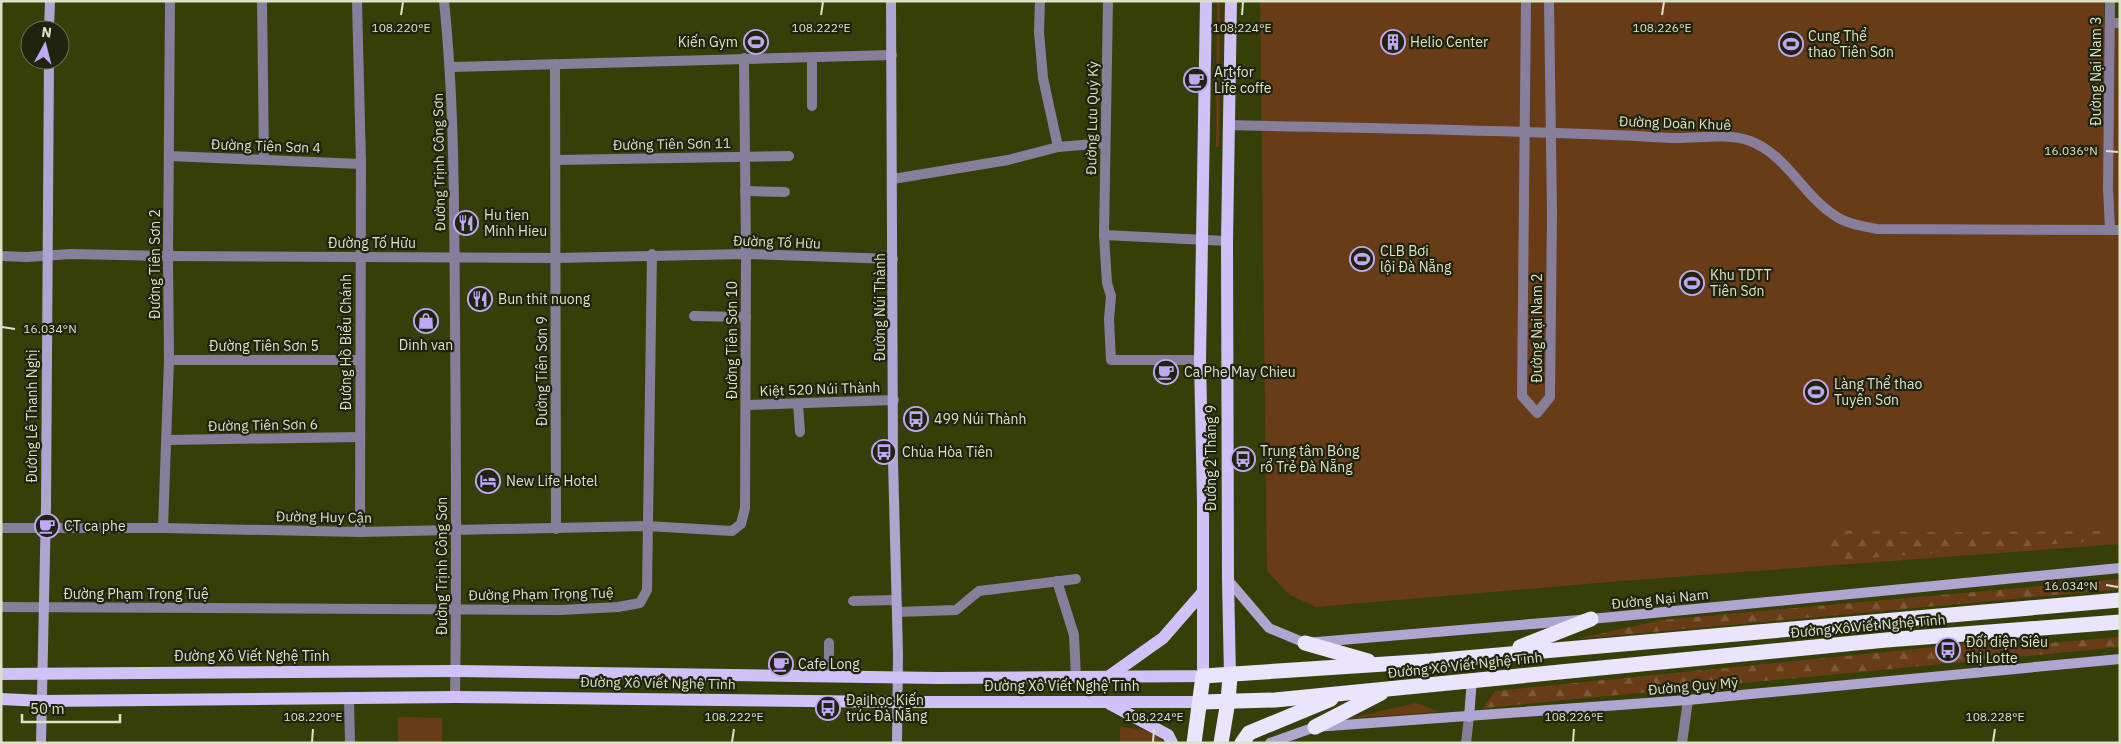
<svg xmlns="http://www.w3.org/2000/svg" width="2121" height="744" font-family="'IBM Plex Sans',sans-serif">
	<defs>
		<pattern id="forest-firs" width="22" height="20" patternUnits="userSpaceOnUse" patternTransform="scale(1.25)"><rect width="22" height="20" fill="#683c17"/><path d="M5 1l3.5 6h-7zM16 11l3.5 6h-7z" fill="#7d5837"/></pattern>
	</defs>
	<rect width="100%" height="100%" fill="#373f09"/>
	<g fill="#683c17">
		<polygon points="1217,1 1220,1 1219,147 1216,147"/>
		<polygon points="1260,1 2104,1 2104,26 2120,27 2120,544 1621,581 1316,607 1290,595 1267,571"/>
		<polygon points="1416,703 1440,712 1350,718"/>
		<polygon points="398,717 442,718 442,743 398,743"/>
		<path d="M1120,727c15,2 34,1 43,16h-43z"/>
	</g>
	<g fill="url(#forest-firs)">
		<polygon points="1829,530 1924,532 2120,531 2120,539 1828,561"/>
		<polygon points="2120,579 2120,589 1577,639 1661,620"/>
		<polygon points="2120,637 2120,647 1483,708 1495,691 1985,642 2048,643"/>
	</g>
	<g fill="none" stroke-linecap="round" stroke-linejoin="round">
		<g stroke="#867e9a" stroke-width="10">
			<polyline points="262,1 264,160"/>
			<polyline points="357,1 361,164 360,532"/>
			<path d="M444,1c11,107 10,214 11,321 1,125 2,250 0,375"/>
			<polyline points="1040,1 1039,32 1043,78 1058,147"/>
			<polyline points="1108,1 1104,235 1107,283 1111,296 1109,319 1111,360 1200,360"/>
			<polyline points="1526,1 1522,396 1537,413 1550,397 1552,213 1549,1"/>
			<polyline points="2110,1 2108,188 2110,230"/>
			<polyline points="2110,23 2120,23"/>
			<polyline points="812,58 812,106"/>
			<polyline points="555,64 556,529"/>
			<polyline points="451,67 892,55"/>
			<path d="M1229,125c136,3 272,5 408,11 14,1 27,2 41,2 23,0 50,-5 72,3 36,13 53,54 84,74 12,9 29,11 43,14l243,1"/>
			<polyline points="169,156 361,164"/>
			<polyline points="556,160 789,156"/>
			<polyline points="893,179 1008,160 1058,147 1105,143"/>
			<polyline points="745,191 785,192"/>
			<polyline points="1104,235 1227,241"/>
			<polyline points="1,256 27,257 70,254 168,256 555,258 746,254 893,259"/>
			<polyline points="694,316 746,317"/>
			<polyline points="169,360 359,360"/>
			<polyline points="798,404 800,432"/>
			<polyline points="746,405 894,400"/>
			<polyline points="167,440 360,437"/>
			<polyline points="1,528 163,528 360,532 647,526 732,531 741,524 745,508 746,254 744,58"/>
			<polyline points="163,528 169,360 168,256 170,1"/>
			<polyline points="1057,581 1074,635 1076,678"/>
			<polyline points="853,601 896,600"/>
			<polyline points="1,607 560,610 618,607 640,603 647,590 652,254"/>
			<polyline points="897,612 956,610 979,591 1076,579"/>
			<polyline points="829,677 829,643"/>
			<polyline points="349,699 350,743"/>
			<polyline points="1466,743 1469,717"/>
			<polyline points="1682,743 1688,700"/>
		</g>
		<g stroke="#b0a4d0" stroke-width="10">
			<polyline points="891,1 893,461 898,654 897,743"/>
			<polyline points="49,30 50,1"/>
			<polyline points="1228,580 1269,628 1305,643 1591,619 2120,568"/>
			<polyline points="1469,717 1472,679"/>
			<polyline points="41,743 46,506 49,60"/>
			<polyline points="1270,743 1315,727 1688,700 2120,659"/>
		</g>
		<g stroke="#d1c1f9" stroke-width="12">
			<polyline points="1,674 455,671 939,678 1203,676 1203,503 1200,360 1206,1"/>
			<polyline points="1230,676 1228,580 1227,241 1231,1"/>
			<polyline points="1108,677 1163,638 1203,592"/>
			<polyline points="1,699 43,701 455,697 898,702 1201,702"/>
			<polyline points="1110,704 1168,735 1172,743"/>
		</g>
		<g stroke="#ebe4ff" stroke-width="15">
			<polyline points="1305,643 1368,661"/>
			<polyline points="1520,647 1591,619"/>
			<polyline points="1201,702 1275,700 1886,640 2120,622"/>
			<polyline points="1315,727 1381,693"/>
			<polyline points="1194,743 1203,676 1431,661 2120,600"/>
			<polyline points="1221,743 1228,701 1230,676"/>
			<polyline points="1242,743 1249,733 1331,699"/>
		</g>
	</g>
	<path fill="none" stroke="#dce2c7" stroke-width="2" d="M401,15l2,-13M821,15l2,-13M1242,15l1,-13M1662,15l2,-13M2106,151l12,1M2,327l13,2M2106,585l12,2M312,742l1,-13M732,742l2,-13M1153,742l1,-13M1573,742l1,-13M1993,742l2,-13"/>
	<defs>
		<symbol id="stadium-ring" viewBox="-11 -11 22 22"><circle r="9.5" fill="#20230e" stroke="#bfa9f4" stroke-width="1.5"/><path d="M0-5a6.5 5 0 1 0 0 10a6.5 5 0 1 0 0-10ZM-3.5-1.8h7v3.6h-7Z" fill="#bfa9f4"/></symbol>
		<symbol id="building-ring" viewBox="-11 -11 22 22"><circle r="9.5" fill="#20230e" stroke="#bfa9f4" stroke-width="1.5"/><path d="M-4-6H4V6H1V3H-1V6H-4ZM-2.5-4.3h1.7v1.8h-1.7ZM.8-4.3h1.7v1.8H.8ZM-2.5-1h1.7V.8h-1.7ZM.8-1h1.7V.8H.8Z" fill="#bfa9f4"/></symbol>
		<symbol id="cafe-ring" viewBox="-11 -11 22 22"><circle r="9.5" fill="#20230e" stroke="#bfa9f4" stroke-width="1.5"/><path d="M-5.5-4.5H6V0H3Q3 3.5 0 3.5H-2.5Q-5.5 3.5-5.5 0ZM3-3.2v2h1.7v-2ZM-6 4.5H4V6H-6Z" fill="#bfa9f4"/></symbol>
		<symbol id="restaurant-ring" viewBox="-11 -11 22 22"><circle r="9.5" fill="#20230e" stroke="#bfa9f4" stroke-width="1.5"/><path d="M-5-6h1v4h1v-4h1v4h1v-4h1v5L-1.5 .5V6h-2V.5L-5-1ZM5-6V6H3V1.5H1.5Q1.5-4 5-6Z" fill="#bfa9f4"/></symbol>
		<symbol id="shop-ring" viewBox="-11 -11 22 22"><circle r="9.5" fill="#20230e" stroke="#bfa9f4" stroke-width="1.5"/><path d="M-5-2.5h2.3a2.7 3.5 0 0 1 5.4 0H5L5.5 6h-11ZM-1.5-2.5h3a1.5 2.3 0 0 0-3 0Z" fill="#bfa9f4"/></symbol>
		<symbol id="bus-ring" viewBox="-11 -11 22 22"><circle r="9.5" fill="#20230e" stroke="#bfa9f4" stroke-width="1.5"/><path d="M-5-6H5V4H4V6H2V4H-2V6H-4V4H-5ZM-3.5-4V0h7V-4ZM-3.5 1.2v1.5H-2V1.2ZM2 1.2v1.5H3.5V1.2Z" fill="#bfa9f4"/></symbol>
		<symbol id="hotel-ring" viewBox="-11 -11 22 22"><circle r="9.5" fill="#20230e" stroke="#bfa9f4" stroke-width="1.5"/><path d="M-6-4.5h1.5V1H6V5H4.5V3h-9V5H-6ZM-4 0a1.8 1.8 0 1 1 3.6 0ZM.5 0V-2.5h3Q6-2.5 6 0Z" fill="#bfa9f4"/></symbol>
	</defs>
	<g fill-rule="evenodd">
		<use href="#stadium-ring" x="742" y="28" width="28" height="28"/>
		<use href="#building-ring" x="1379" y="28" width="28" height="28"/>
		<use href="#stadium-ring" x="1777" y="30" width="28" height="28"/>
		<use href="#cafe-ring" x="1182" y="66" width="28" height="28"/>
		<use href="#restaurant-ring" x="452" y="209" width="28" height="28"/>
		<use href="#stadium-ring" x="1348" y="245" width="28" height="28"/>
		<use href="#stadium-ring" x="1678" y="269" width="28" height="28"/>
		<use href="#restaurant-ring" x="466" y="285" width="28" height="28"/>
		<use href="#shop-ring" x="412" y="307" width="28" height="28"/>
		<use href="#cafe-ring" x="1152" y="358" width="28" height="28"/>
		<use href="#stadium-ring" x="1802" y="378" width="28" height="28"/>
		<use href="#bus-ring" x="902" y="405" width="28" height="28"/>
		<use href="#bus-ring" x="870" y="438" width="28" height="28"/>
		<use href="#bus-ring" x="1229" y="445" width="28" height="28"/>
		<use href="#hotel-ring" x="474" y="467" width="28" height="28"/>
		<use href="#cafe-ring" x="33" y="512" width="28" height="28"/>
		<use href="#bus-ring" x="1934" y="636" width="28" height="28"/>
		<use href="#cafe-ring" x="767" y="650" width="28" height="28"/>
		<use href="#bus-ring" x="814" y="694" width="28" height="28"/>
	</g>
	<g text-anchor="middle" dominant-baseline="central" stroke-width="4.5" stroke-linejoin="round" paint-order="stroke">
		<g font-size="14" fill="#dce2c7" stroke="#20230e" text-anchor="start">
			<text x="1808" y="36">Cung Thể<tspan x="1808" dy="16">thao Tiên Sơn</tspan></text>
			<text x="738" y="42" text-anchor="end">Kiến Gym</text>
			<text x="1410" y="42">Helio Center</text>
			<text x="1214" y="72">Art for<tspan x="1214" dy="16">Life coffe</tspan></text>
			<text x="484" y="215">Hu tien<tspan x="484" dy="16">Minh Hieu</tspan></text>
			<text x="1380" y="251">CLB Bơi<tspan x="1380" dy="16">lội Đà Nẵng</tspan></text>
			<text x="1710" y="275">Khu TDTT<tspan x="1710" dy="16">Tiên Sơn</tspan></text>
			<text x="498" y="299">Bun thit nuong</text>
			<text x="426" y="345" text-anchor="middle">Dinh van</text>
			<text x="1184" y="372">Ca Phe May Chieu</text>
			<text x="1834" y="384">Làng Thể thao<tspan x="1834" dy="16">Tuyên Sơn</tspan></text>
			<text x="934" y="419">499 Núi Thành</text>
			<text x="1260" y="451">Trung tâm Bóng<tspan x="1260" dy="16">rổ Trẻ Đà Nẵng</tspan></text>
			<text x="902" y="452">Chùa Hòa Tiên</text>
			<text x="506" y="481">New Life Hotel</text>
			<text x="64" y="526">CT ca phe</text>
			<text x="1966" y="642">Đối diện Siêu<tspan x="1966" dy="16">thị Lotte</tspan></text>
			<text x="798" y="664">Cafe Long</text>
			<text x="846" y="700">Đại học Kiến<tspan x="846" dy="16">trúc Đà Nẵng</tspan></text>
		</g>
		<g font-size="14" fill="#dce2c7" stroke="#20230e">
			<text transform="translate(2096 71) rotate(-90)">Đường Nại Nam 3</text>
			<text transform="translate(1092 118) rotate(-89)">Đường Lưu Quý Kỳ</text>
			<text transform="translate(1675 123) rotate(2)">Đường Doãn Khuê</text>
			<text transform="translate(672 144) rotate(-1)">Đường Tiên Sơn 11</text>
			<text transform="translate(266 146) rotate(2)">Đường Tiên Sơn 4</text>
			<text transform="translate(439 162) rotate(-91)">Đường Trịnh Công Sơn</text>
			<text transform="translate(777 242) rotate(2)">Đường Tố Hữu</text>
			<text x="372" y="243">Đường Tố Hữu</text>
			<text transform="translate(155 264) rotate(-90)">Đường Tiên Sơn 2</text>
			<text transform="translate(880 307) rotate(-90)">Đường Núi Thành</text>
			<text transform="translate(1537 328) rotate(-90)">Đường Nại Nam 2</text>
			<text transform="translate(732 340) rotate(-90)">Đường Tiên Sơn 10</text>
			<text transform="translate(346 342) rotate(-90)">Đường Hồ Biểu Chánh</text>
			<text x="264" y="346">Đường Tiên Sơn 5</text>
			<text transform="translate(542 371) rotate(-90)">Đường Tiên Sơn 9</text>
			<text transform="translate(820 389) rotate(-2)">Kiệt 520 Núi Thành</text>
			<text transform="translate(32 416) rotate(-90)">Đường Lê Thanh Nghị</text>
			<text transform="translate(263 425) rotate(-1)">Đường Tiên Sơn 6</text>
			<text transform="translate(1211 458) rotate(-90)">Đường 2 Tháng 9</text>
			<text transform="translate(324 517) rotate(1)">Đường Huy Cận</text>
			<text transform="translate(442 566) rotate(-90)">Đường Trịnh Công Sơn</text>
			<text x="136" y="594">Đường Phạm Trọng Tuệ</text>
			<text transform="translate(541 594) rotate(-1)">Đường Phạm Trọng Tuệ</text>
			<text transform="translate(1660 599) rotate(-6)">Đường Nại Nam</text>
			<text transform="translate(1868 626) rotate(-5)">Đường Xô Viết Nghệ Tĩnh</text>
			<text x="252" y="656">Đường Xô Viết Nghệ Tĩnh</text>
			<text transform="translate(1465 665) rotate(-6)">Đường Xô Viết Nghệ Tĩnh</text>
			<text transform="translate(658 683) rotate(1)">Đường Xô Viết Nghệ Tĩnh</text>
			<text x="1062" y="686">Đường Xô Viết Nghệ Tĩnh</text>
			<text transform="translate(1693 686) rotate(-5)">Đường Quy Mỹ</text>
		</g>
	</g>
	<g font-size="12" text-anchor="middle" fill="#dce2c7" stroke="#20230e" stroke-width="4.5" stroke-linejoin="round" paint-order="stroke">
		<text x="401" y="32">108.220°E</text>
		<text x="821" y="32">108.222°E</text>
		<text x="1242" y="32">108.224°E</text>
		<text x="1662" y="32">108.226°E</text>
		<text x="2071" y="155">16.036°N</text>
		<text x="50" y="333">16.034°N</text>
		<text x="2071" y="590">16.034°N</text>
		<text x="313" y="721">108.220°E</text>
		<text x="734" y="721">108.222°E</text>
		<text x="1154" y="721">108.224°E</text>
		<text x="1574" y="721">108.226°E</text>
		<text x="1995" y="721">108.228°E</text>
	</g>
	<rect width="2121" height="744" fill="none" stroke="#dce2c7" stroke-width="5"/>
	<g transform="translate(45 45) rotate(7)"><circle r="24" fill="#20230e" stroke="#6b6f58"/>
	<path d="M0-4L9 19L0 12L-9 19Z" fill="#bfa9f4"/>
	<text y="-8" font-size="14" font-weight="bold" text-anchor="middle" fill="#dce2c7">N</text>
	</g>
	<path d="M22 714v8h98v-8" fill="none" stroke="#dce2c7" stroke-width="2.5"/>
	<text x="30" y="714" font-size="15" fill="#dce2c7" stroke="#20230e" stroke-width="4" paint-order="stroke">50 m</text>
</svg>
